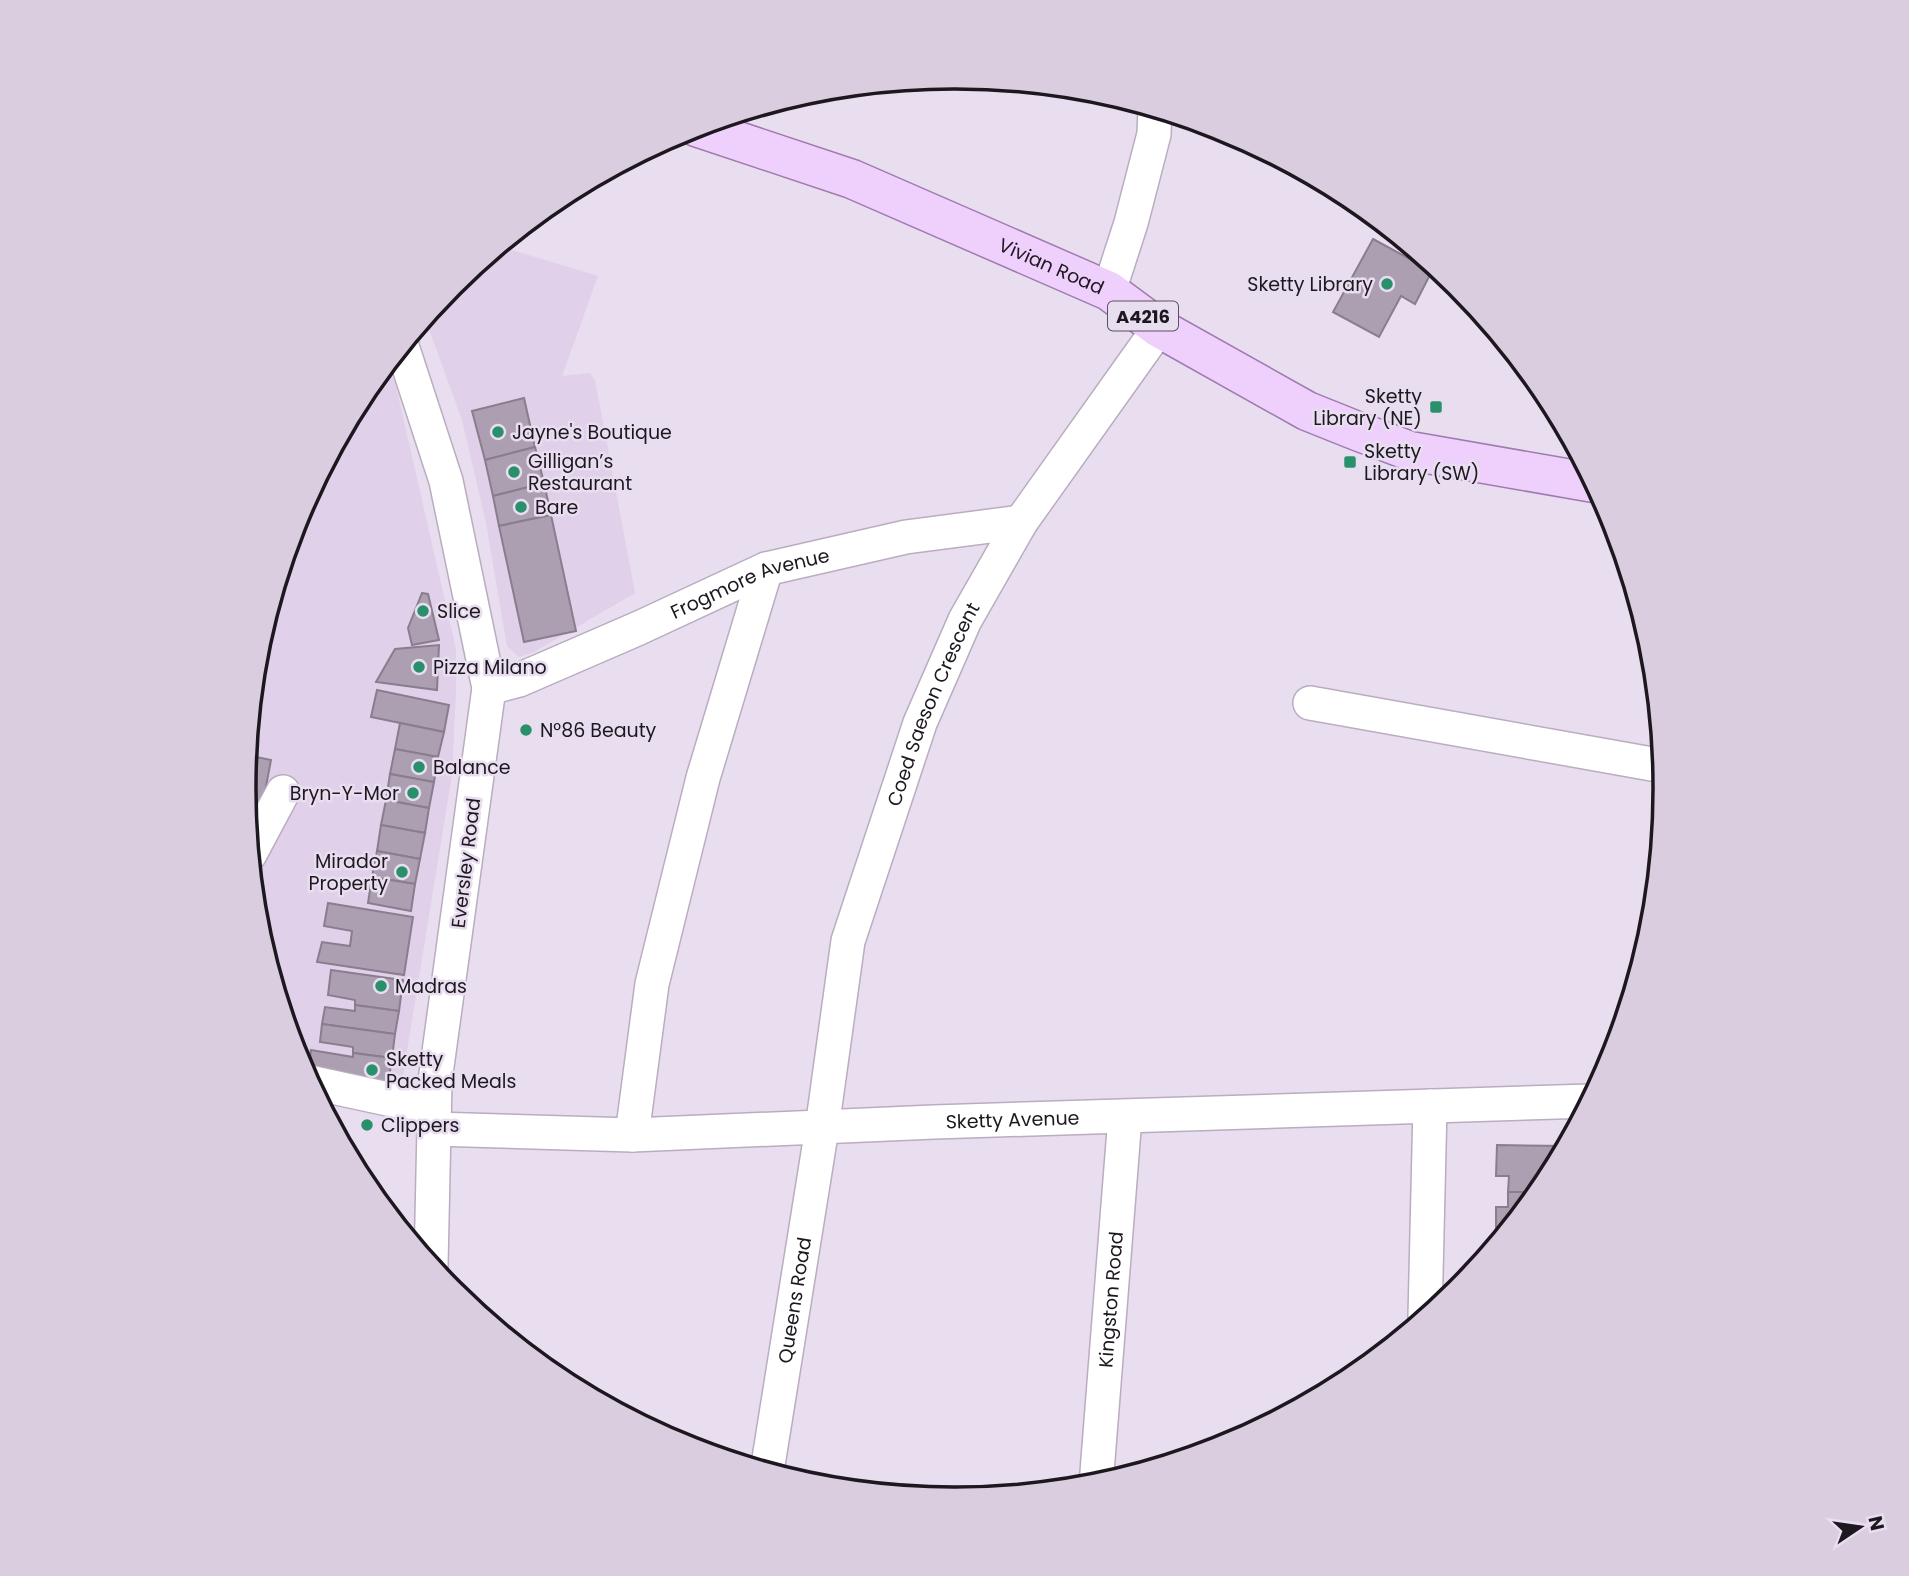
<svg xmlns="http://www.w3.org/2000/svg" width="1909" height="1576" font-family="Poppins,sans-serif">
	<rect width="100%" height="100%" fill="#e9ddf0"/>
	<g fill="#e1d0e9">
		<polygon points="499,246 598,276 562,376 590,373 595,380 635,593 534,652 519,657 507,646 486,523 462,420 425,318 452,285"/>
		<polygon points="387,364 396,386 456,649 456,692 452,775 398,1106 312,1087 297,1060 257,926 244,788 257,649 298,516 364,393"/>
	</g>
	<g fill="#ab9fb1" stroke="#897d8e" stroke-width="2">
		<polygon points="1373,239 1432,271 1415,304 1401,296 1379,337 1333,312"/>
		<polygon points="524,398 535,447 485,460 472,411"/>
		<polygon points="535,447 544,483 493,496 485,460"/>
		<polygon points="544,483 551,515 499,526 493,496"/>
		<polygon points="551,515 576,631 524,642 499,526"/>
		<polygon points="422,593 428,594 439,640 412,645 408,628"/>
		<polygon points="439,645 437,690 376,682 395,649"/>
		<polygon points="377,690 449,705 444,732 371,717"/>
		<polygon points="400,723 444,732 438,757 395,749"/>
		<polygon points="395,749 438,757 434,782 390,774"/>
		<polygon points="247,755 271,760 263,802 245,799 244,788"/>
		<polygon points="390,774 434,782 429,808 386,800"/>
		<polygon points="386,800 429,808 425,833 381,825"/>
		<polygon points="381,825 425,833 420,859 377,851"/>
		<polygon points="377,851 420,859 415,884 372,877"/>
		<polygon points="372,877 415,884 411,911 368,903"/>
		<polygon points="328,903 413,917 404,975 317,962 322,942 350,946 352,931 324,926"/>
		<polygon points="331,970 403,980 399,1011 355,1005 355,1000 328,995"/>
		<polygon points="355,1005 399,1011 395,1034 322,1024 325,1007 355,1011"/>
		<polygon points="322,1024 395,1034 392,1058 353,1053 353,1047 320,1042"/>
		<polygon points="311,1050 353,1057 353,1053 392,1058 387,1091 308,1075"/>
		<polygon points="1497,1145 1565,1146 1545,1183 1538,1192 1508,1192 1509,1176 1496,1176"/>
		<polygon points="1508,1192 1538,1192 1501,1237 1496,1237 1496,1207 1508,1207"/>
	</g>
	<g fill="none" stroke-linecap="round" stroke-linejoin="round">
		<defs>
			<g id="minor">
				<polyline points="1109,291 1131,223 1154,134 1155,109"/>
				<polyline points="402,346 446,481 489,688 435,1081 431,1265"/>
				<path id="s1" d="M489,688l30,-8 120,-52 127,-59 140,-32 115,-15"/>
				<polyline points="1310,703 1663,766"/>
				<polyline points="250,854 283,792"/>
				<polyline points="309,1082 434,1109"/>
				<path id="s2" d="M434,1129l198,6 302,-13 656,-21"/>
				<polyline points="632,1135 652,984 703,778 766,569"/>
				<polyline points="1425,1317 1430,1106"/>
				<path id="s3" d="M767,1471l55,-343 26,-187 72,-218 45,-103 56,-98 138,-194"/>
				<path id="s4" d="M1096,1485l29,-368"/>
			</g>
			<g id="major">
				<path id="s5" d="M696,127l156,52 257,112 50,37 148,83 50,20 53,20 184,32"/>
			</g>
		</defs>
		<use href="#minor" stroke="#b9adbf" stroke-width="36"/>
		<use href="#major" stroke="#9f7baf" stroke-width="41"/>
		<use href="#minor" stroke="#fff" stroke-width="33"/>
		<use href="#major" stroke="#efd0fd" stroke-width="38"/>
	</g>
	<g fill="#2a906c" stroke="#e9ddf0" stroke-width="2.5">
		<circle cx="1387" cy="284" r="7"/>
		<rect x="1429" y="400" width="14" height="14" rx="3.5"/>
		<circle cx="498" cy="432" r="7"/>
		<rect x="1343" y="455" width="14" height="14" rx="3.5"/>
		<circle cx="514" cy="472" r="7"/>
		<circle cx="521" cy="507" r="7"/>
		<circle cx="423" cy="611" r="7"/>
		<circle cx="419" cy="667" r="7"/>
		<circle cx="526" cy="730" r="7"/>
		<circle cx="419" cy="767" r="7"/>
		<circle cx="413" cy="793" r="7"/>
		<circle cx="402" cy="872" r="7"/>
		<circle cx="381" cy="986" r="7"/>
		<circle cx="372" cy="1070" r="7"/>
		<circle cx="367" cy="1125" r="7"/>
	</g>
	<g text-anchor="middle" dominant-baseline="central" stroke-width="5" stroke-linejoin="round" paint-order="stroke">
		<rect fill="#e9ddf0" stroke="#5a535e" stroke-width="2" x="1108" y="301.5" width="70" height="29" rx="5"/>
		<g font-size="18" font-weight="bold" fill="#1d181f">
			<text x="1143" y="316">A4216</text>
		</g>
		<g font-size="19" fill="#1d181f" stroke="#e9ddf0">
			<text stroke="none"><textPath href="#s5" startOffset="382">Vivian Road</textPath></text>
			<text stroke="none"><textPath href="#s1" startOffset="282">Frogmore Avenue</textPath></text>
			<text stroke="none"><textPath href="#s3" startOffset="788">Coed Saeson Crescent</textPath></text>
			<text transform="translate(466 863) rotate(-83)">Eversley Road</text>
			<text stroke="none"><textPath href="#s2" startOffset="579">Sketty Avenue</textPath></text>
			<text stroke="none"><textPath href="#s3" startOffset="173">Queens Road</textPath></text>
			<text stroke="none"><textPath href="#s4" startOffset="186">Kingston Road</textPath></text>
		</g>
		<g font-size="19" fill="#1d181f" stroke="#e9ddf0" text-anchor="start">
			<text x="1373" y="284" text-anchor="end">Sketty Library</text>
			<text x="1422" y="396" text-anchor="end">Sketty<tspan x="1422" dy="22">Library (NE)</tspan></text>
			<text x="512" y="432">Jayne's Boutique</text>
			<text x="1364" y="451">Sketty<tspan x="1364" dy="22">Library (SW)</tspan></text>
			<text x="528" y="461">Gilligan’s<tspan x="528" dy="22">Restaurant</tspan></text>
			<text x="535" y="507">Bare</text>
			<text x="437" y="611">Slice</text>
			<text x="433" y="667">Pizza Milano</text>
			<text x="540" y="730">N°86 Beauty</text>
			<text x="433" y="767">Balance</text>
			<text x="399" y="793" text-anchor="end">Bryn-Y-Mor</text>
			<text x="388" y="861" text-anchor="end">Mirador<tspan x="388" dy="22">Property</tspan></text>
			<text x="395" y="986">Madras</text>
			<text x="386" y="1059">Sketty<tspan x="386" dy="22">Packed Meals</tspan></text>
			<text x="381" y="1125">Clippers</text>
		</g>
	</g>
	<path d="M0 0H1909V1576H0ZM954 89H955A698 698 0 0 1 1653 787V789A698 698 0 0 1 955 1487H954A698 698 0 0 1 256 789V787A698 698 0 0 1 954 89Z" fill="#d9cddf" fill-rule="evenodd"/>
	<path fill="none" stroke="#1d181f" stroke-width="3.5" d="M954 89H955A698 698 0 0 1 1653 787V789A698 698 0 0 1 955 1487H954A698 698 0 0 1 256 789V787A698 698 0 0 1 954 89Z"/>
	<g transform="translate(1860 1527) rotate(77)" stroke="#e9ddf0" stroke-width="5" paint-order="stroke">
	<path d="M0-5L12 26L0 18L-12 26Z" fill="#1d181f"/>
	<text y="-10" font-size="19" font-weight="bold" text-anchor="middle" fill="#1d181f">N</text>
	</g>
</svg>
